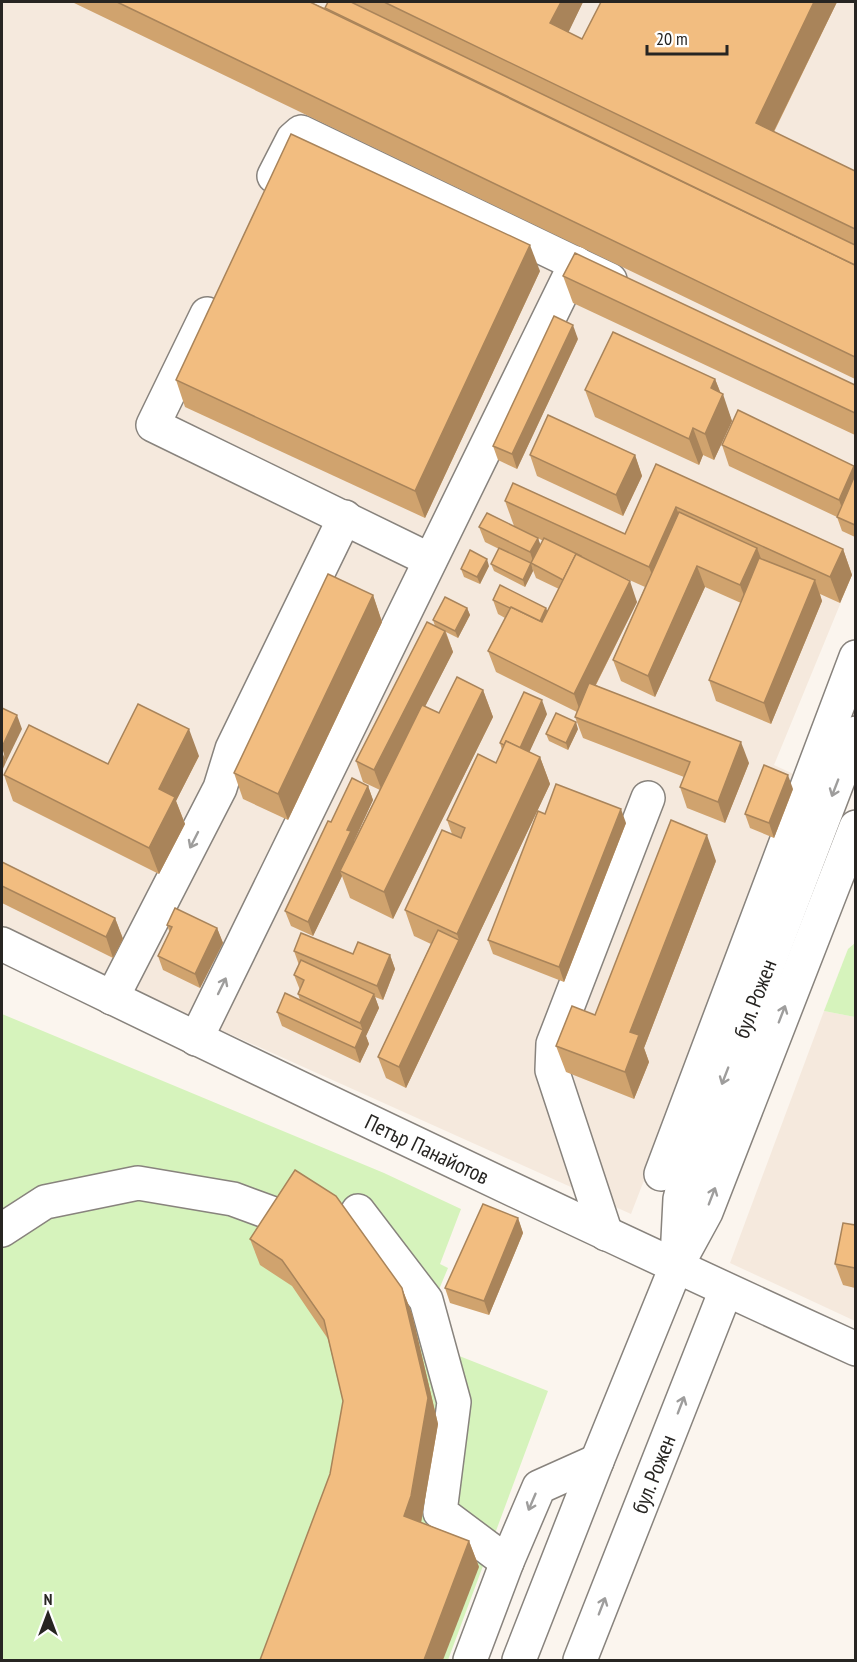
<svg xmlns="http://www.w3.org/2000/svg" width="857" height="1662" font-family="'PT Sans Narrow',sans-serif">
	<rect width="100%" height="100%" fill="#fbf5ee"/>
	<g fill="#f5e9dd">
		<polygon points="2,2 855,2 855,568 774,765 800,777 631,1214 230,1034 221,1051 2,944"/>
		<polygon points="824,1011 855,1017 855,1321 730,1263"/>
	</g>
	<g fill="#d6f3bc">
		<polygon points="855,943 855,1017 824,1011 848,949"/>
		<polygon points="2,1014 384,1173 461,1209 440,1264 448,1268 432,1306 444,1350 548,1391 448,1660 2,1660"/>
	</g>
	<g fill="none" stroke-linecap="round" stroke-linejoin="round">
		<defs>
			<g id="minor">
				<polyline points="274,176 293,139 301,132 610,280"/>
				<polyline points="207,314 153,425 430,560"/>
				<path id="s1" d="M2,944c283,138 567,274 854,405"/>
				<polyline points="112,998 220,788 232,749 345,517"/>
				<polyline points="196,1039 576,263"/>
				<polyline points="661,1174 856,657"/>
				<polyline points="358,1211 426,1300 454,1402 440,1512 507,1562"/>
				<polyline points="2,1230 45,1202 138,1183 233,1199 271,1213"/>
				<polyline points="606,1234 552,1070 553,1044 648,798"/>
				<polyline points="470,1660 507,1562 539,1487 597,1461"/>
				<path id="s2" d="M580,1660l146,-370"/>
			</g>
			<g id="major">
				<path id="s3" d="M677,1259l3,-60 3,-12 173,-454"/>
				<polyline points="519,1660 597,1461 676,1267 706,1212 856,827"/>
			</g>
		</defs>
		<use href="#minor" stroke="#88837d" stroke-width="36"/>
		<use href="#major" stroke="#88837d" stroke-width="36"/>
		<use href="#minor" stroke="#fff" stroke-width="33"/>
		<use href="#major" stroke="#fff" stroke-width="33"/>
	</g>
	<g fill="#d0a36e" fill-rule="evenodd">
		<polygon points="72,2 310,2 325,8 328,2 583,2 568,32 582,39 837,2 774,132 855,171 855,379"/>
		<polygon points="540,271 425,518 185,407 176,380"/>
		<polygon points="563,276 855,385 855,435 573,303"/>
		<polygon points="578,339 517,469 498,460 493,446"/>
		<polygon points="715,379 732,421 714,460 703,455 699,465 595,417 585,390"/>
		<polygon points="722,445 855,468 855,537 842,531 837,517 729,466"/>
		<polygon points="530,455 635,455 642,476 623,516 537,476"/>
		<path d="M656,464l187,85 9,26 -12,28 -20,-9 2,7 -51,123 -55,-23 -7,-21 32,-77 -36,-16 -50,110 -34,-16 -8,-21 32,-73 -40,-18 32,33 -41,83 153,78 -24,60 -38,-15 -7,-21 4,-10 -101,-39 -8,-21 2,-5 -81,-40 -8,-21 17,-33 -7,-4 -5,-14 55,11 11,-22 -23,-11 -5,-13 2,6 -8,16 -31,-16 -3,-7 8,-15 -14,-7 -6,-15 35,-1 -9,-25 120,33zM538,538l5,3 -3,4z"/>
		<polygon points="489,566 480,584 464,577 461,569"/>
		<polygon points="373,595 382,622 288,820 243,799 234,773"/>
		<polygon points="467,608 470,615 458,638 446,632 453,652 425,706 439,713 483,690 493,717 393,919 350,898 342,876 313,936 291,926 285,911 331,822 368,786 373,800 354,841 354,842 380,790 363,782 356,761 435,626 433,620"/>
		<polygon points="547,714 529,752 540,757 550,784 406,1088 386,1078 378,1057 431,944 414,936 405,910 452,834 447,820 496,763 502,750 500,743"/>
		<polygon points="578,729 568,750 549,741 546,734"/>
		<polygon points="199,756 176,801 185,824 159,874 13,801 4,775 108,764"/>
		<polygon points="793,789 774,838 750,828 745,814"/>
		<polygon points="545,814 626,823 564,982 493,954 488,940"/>
		<polygon points="716,861 644,1048 649,1062 634,1099 566,1072 556,1046 595,1015"/>
		<polygon points="2,862 115,918 123,939 113,958 2,903"/>
		<polygon points="167,925 217,928 223,943 200,988 163,970 158,956 170,933"/>
		<polygon points="294,951 390,955 395,969 383,1000 375,997 379,1008 366,1036 369,1044 360,1063 282,1026 277,1012 300,1000 298,994 300,990 294,975 299,965"/>
		<polygon points="518,1218 523,1233 489,1315 450,1303 445,1288"/>
		<polygon points="855,1225 855,1288 843,1285 835,1264"/>
		<polygon points="250,1239 402,1288 412,1314 438,1424 421,1522 469,1541 479,1567 330,1474 343,1401 328,1339 292,1286 260,1265"/>
	</g>
	<g fill="#a9845a">
		<polygon points="561,2 583,2 560,50 550,23"/>
		<polygon points="814,2 837,2 765,149 756,123"/>
		<polygon points="530,245 540,271 425,518 415,491"/>
		<polygon points="573,325 578,339 517,469 512,454"/>
		<polygon points="715,379 722,397 723,394 732,421 714,460 705,434 711,388"/>
		<polygon points="693,428 703,455 699,465 689,439"/>
		<polygon points="635,455 642,476 623,516 616,495"/>
		<polygon points="854,466 855,468 855,501 847,521 839,500"/>
		<polygon points="676,507 686,533 659,593 649,567"/>
		<polygon points="538,538 543,552 535,567 530,552"/>
		<polygon points="757,548 765,569 748,606 740,585"/>
		<polygon points="843,549 852,575 840,603 830,577"/>
		<polygon points="487,559 489,566 480,584 477,577"/>
		<polygon points="531,563 533,571 525,587 523,580"/>
		<polygon points="697,566 705,587 655,697 648,676"/>
		<polygon points="815,580 822,601 771,724 764,703"/>
		<polygon points="630,581 637,602 581,714 574,694"/>
		<polygon points="373,595 382,622 288,820 278,794"/>
		<polygon points="467,608 470,615 458,638 455,631"/>
		<polygon points="546,608 552,622 539,623"/>
		<polygon points="445,631 453,652 382,791 374,770"/>
		<polygon points="483,690 493,717 393,919 384,892"/>
		<polygon points="542,700 547,714 523,766 518,752"/>
		<polygon points="17,715 22,729 6,762 2,747"/>
		<polygon points="576,722 578,729 568,750 566,743"/>
		<polygon points="189,729 199,756 176,801 185,824 159,874 149,848 159,789"/>
		<polygon points="741,742 749,763 725,823 718,802"/>
		<polygon points="4,754 6,762 2,771 2,759"/>
		<polygon points="540,757 550,784 406,1088 399,1067 459,940 457,934"/>
		<polygon points="788,775 793,789 774,838 769,823"/>
		<polygon points="368,786 373,800 354,841 356,846 340,871 342,876 313,936 308,922 347,830"/>
		<polygon points="621,809 626,823 564,982 559,967"/>
		<polygon points="707,835 716,861 644,1048 649,1062 634,1099 625,1072 630,1032"/>
		<polygon points="115,918 123,939 113,958 106,937"/>
		<polygon points="217,928 223,943 200,988 195,974"/>
		<polygon points="390,955 395,969 383,1000 377,986"/>
		<polygon points="374,994 379,1008 366,1036 369,1044 360,1063 355,1048 363,1031 360,1023"/>
		<polygon points="518,1218 523,1233 489,1315 484,1301"/>
		<polygon points="402,1288 412,1314 438,1424 421,1523 404,1516"/>
		<polygon points="469,1541 479,1567 443,1660 424,1660"/>
	</g>
	<g fill="#f2bd80" stroke="#a9845a" stroke-width="1.5">
		<polygon points="117,2 310,2 855,265 855,357"/>
		<polygon points="328,2 351,2 855,245 855,265 325,8"/>
		<polygon points="384,2 561,2 550,23 582,39 601,2 814,2 756,123 855,171 855,229"/>
		<polygon points="291,134 530,245 415,491 176,380"/>
		<polygon points="575,253 855,385 855,413 563,276"/>
		<polygon points="554,316 573,325 512,454 493,446"/>
		<polygon points="613,332 715,379 711,388 723,394 705,434 693,428 689,439 585,390"/>
		<polygon points="738,410 854,466 839,500 722,445"/>
		<polygon points="548,415 635,455 616,495 530,455"/>
		<polygon points="656,464 843,549 830,577 676,507 649,567 505,501 513,483 625,534"/>
		<polygon points="855,475 855,525 837,517"/>
		<polygon points="679,512 757,548 740,585 697,566 648,676 613,660"/>
		<polygon points="487,513 538,538 530,552 479,527"/>
		<polygon points="544,538 581,556 581,557 576,554 563,580 531,563"/>
		<polygon points="499,548 531,563 523,580 491,564"/>
		<polygon points="470,550 487,559 477,577 461,569"/>
		<polygon points="576,554 630,581 574,694 488,651 511,607 542,622"/>
		<polygon points="759,558 815,580 764,703 709,680"/>
		<polygon points="328,574 373,595 278,794 234,773"/>
		<polygon points="500,585 546,608 540,621 511,607 510,608 493,600"/>
		<polygon points="445,597 467,608 455,631 433,620"/>
		<polygon points="427,622 445,631 374,770 356,761"/>
		<polygon points="457,677 483,690 384,892 340,871 422,705 439,713"/>
		<polygon points="589,683 741,742 718,802 680,787 690,762 575,717"/>
		<polygon points="524,692 542,700 520,748 506,741 504,745 500,743"/>
		<polygon points="138,704 189,729 159,789 175,797 149,848 4,775 29,725 108,764"/>
		<polygon points="2,708 17,715 2,747"/>
		<polygon points="556,713 576,722 566,743 546,734"/>
		<polygon points="506,741 540,757 457,934 405,910 442,830 461,838 465,828 447,820 478,754 496,763"/>
		<polygon points="764,765 788,775 769,823 745,814"/>
		<polygon points="352,778 368,786 347,830 351,831 308,922 285,911 328,821 331,822"/>
		<polygon points="556,784 621,809 559,967 488,940 538,811 545,814"/>
		<polygon points="671,820 707,835 630,1032 639,1035 625,1072 556,1046 572,1006 595,1015"/>
		<polygon points="2,862 115,918 106,937 2,886"/>
		<polygon points="175,908 217,928 195,974 158,956 172,927 167,925"/>
		<polygon points="438,930 459,940 399,1067 378,1057"/>
		<polygon points="301,933 353,954 358,942 390,955 377,986 294,951"/>
		<polygon points="301,960 374,994 360,1023 298,994 304,980 294,975"/>
		<polygon points="285,993 363,1030 355,1048 277,1012"/>
		<polygon points="295,1170 336,1196 402,1288 428,1398 411,1496 404,1516 469,1541 424,1660 260,1660 330,1474 343,1401 324,1320 282,1260 250,1239"/>
		<polygon points="483,1204 518,1218 484,1301 445,1288"/>
		<polygon points="843,1223 855,1225 855,1268 835,1264"/>
	</g>
	<defs><path id="oneway-shaft" d="M-6 0H5M1.5-3L5.5 0L1.5 3" fill="none" stroke-width="1.6" stroke-linecap="round" stroke-linejoin="round" transform="scale(1.5)"/></defs>
	<g stroke="#9e9d9c">
		<use href="#oneway-shaft" transform="translate(835 788) rotate(111)"/>
		<use href="#oneway-shaft" transform="translate(194 840) rotate(117)"/>
		<use href="#oneway-shaft" transform="translate(222 986) rotate(-64)"/>
		<use href="#oneway-shaft" transform="translate(782 1014) rotate(-69)"/>
		<use href="#oneway-shaft" transform="translate(725 1076) rotate(111)"/>
		<use href="#oneway-shaft" transform="translate(712 1196) rotate(-69)"/>
		<use href="#oneway-shaft" transform="translate(681 1405) rotate(-69)"/>
		<use href="#oneway-shaft" transform="translate(532 1502) rotate(113)"/>
		<use href="#oneway-shaft" transform="translate(602 1606) rotate(-69)"/>
	</g>
	<g text-anchor="middle" dominant-baseline="central" stroke-width="4.5" stroke-linejoin="round" paint-order="stroke">
		<g font-size="22" fill="#272522" stroke="#fff">
			<text stroke="none"><textPath href="#s3" startOffset="274">бул. Рожен</textPath></text>
			<text stroke="none"><textPath href="#s1" startOffset="472">Петър Панайотов</textPath></text>
			<text stroke="none"><textPath href="#s2" startOffset="200">бул. Рожен</textPath></text>
		</g>
	</g>
	<rect width="857" height="1662" fill="none" stroke="#272522" stroke-width="6"/>
	<g transform="translate(48 1614)" stroke="#ffffff" stroke-width="4.5" paint-order="stroke">
	<path d="M0-4.5L10 22L0 15L-10 22Z" fill="#272522"/>
	<text y="-9" font-size="16" font-weight="bold" text-anchor="middle" fill="#272522">N</text>
	</g>
	<path d="M647 45v9h80v-9" fill="none" stroke="#272522" stroke-width="3"/>
	<text x="656" y="45" font-size="18" fill="#272522" stroke="#ffffff" stroke-width="4.5" paint-order="stroke">20 m</text>
</svg>
